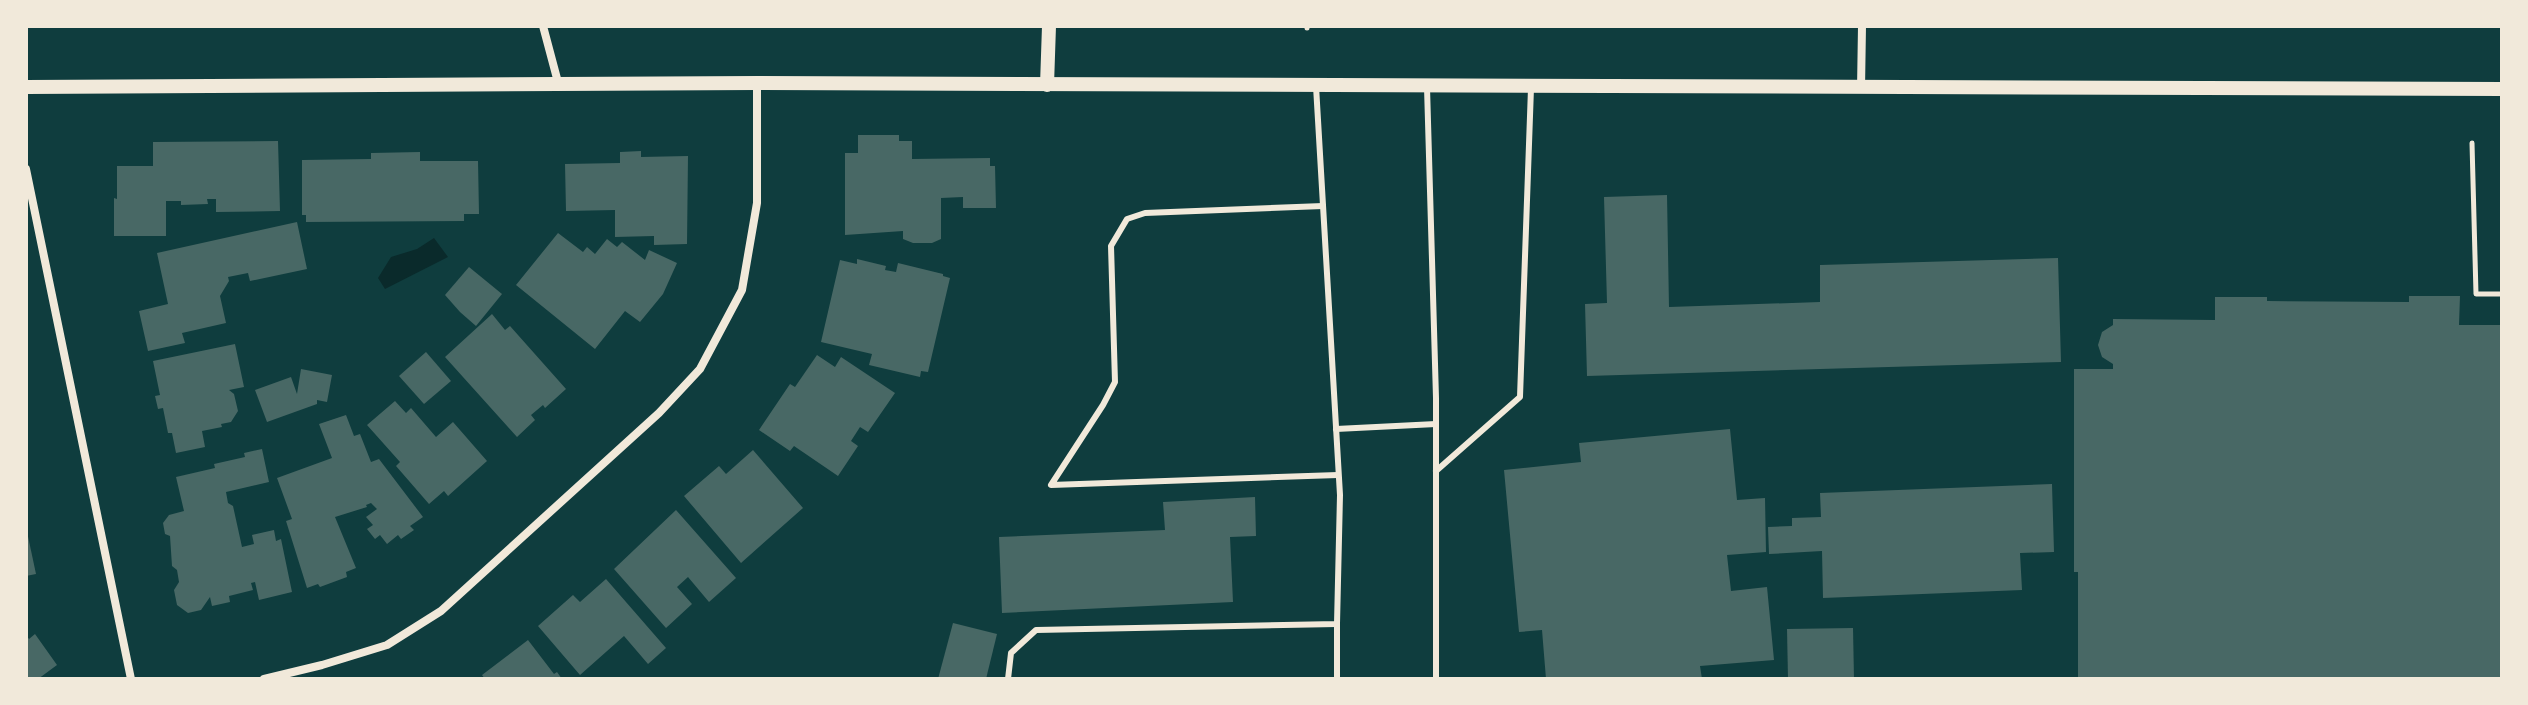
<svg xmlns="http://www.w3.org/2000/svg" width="2528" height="705" font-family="Overpass,sans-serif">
	<rect width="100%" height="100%" fill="#0f3d3e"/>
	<polygon fill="#0a2a2b" points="434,238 448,257 385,289 378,278 391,257 417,249"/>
	<g fill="#486865">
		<polygon points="858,135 899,135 899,141 912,141 912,159 990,158 990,166 995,166 996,208 963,208 963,197 941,198 941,239 932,243 913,243 903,239 903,231 845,235 845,153 858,153"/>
		<polygon points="278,141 280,211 216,212 216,199 207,199 208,204 181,205 181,201 166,201 166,236 114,236 114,198 117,199 117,166 153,166 153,142"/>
		<polygon points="641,151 641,157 688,156 687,244 654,245 654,236 615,237 615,210 566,211 565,164 620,163 620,152"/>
		<polygon points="420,152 420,161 478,161 479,214 464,214 464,221 306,222 306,215 302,215 302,160 371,159 371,153"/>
		<polygon points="1667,195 1669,307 1820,302 1820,265 2058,258 2061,362 1587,376 1585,304 1607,303 1604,197"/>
		<polygon points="297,222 307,269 250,281 248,273 228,277 229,281 220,296 226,323 182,333 185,343 148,351 139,311 168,304 157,253"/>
		<polygon points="558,233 583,252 587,247 595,254 607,239 617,247 622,242 645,260 649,250 677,263 663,294 640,322 625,311 595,349 516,285"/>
		<polygon points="857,259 886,266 885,270 896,272 898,263 943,274 943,276 950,278 928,372 921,371 920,377 869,365 872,354 821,342 840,260 857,264"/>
		<polygon points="469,267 502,294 476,326 460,312 445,295"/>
		<polygon points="2409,296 2460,296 2459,325 2502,325 2502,679 2078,679 2078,572 2074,572 2074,369 2113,369 2113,364 2102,357 2098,345 2102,332 2113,325 2113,319 2215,320 2215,297 2267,297 2267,301 2409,302"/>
		<polygon points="492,314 505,330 510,326 566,389 545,408 543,405 531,415 535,420 517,437 445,357"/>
		<polygon points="235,344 244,387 229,390 234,394 238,411 231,422 221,424 222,427 202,431 205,447 176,453 172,433 168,433 163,408 158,409 155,396 160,395 153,361"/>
		<polygon points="426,352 451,381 424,404 399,376"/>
		<polygon points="817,355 835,367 841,357 895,393 868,432 860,427 851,441 858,446 838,476 794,446 790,451 759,430 790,384 795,387"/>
		<polygon points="301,369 332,375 327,402 317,400 317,404 267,422 255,390 291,377 297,394"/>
		<polygon points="395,401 406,413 411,408 436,437 453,422 487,461 448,496 444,491 429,504 396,466 400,462 367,425"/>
		<polygon points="346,415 354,436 360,434 371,462 379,459 423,517 410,526 414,530 401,539 398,535 387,544 380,535 375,539 367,529 373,525 366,517 377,509 371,503 366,505 367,507 335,517 356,568 346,572 347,577 320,587 318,584 307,588 286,521 292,519 277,478 332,458 319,424"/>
		<polygon points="1730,429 1737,500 1765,498 1766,552 1727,555 1731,591 1767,587 1774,660 1700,666 1702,679 1546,679 1542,630 1519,632 1504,470 1581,462 1579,443"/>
		<polygon points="262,449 269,482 226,492 228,503 233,506 242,547 254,544 252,535 274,530 276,541 281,539 292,592 259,600 255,582 251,583 253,590 229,596 230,602 212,606 210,597 201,610 188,613 177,605 174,590 179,582 177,570 172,566 170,536 165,534 163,523 169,515 184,511 176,477 215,468 214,464 245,457 244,453"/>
		<polygon points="753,450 803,508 741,563 684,496 719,466 726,474"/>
		<polygon points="2052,484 2054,552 2020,553 2022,590 1823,598 1822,551 1769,554 1768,527 1792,526 1792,518 1821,517 1820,493"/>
		<polygon points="1255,497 1256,536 1230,537 1233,602 1002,613 999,537 1165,530 1163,502"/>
		<polygon points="676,510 736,578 709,602 688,577 677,587 692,604 666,628 614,569"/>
		<polygon points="26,527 36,574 26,576"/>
		<polygon points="606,579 666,648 648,664 624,636 580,675 538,626 573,595 580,602"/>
		<polygon points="953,623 997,634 986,679 938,679"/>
		<polygon points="1853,628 1854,679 1788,679 1787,629"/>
		<polygon points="35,634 57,665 38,679 26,679 26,635 29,639"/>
		<polygon points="528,640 554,674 557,672 562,679 485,679 482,675"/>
	</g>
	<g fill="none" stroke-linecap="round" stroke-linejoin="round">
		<g stroke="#f1e9da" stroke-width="5">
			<polyline points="1307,26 1307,28"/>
			<polyline points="2472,143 2476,294 2502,294"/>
		</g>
		<g stroke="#f1e9da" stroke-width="6">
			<polyline points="1427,87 1436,398 1436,679"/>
			<polyline points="1323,206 1145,213 1127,219 1111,246 1115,382 1103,405 1051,485 1338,475"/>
			<polyline points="1336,429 1436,424"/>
			<polyline points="1436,471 1520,397 1531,88"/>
			<polyline points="1337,624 1337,679"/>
			<polyline points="1008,679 1011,653 1036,630 1337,624 1340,495 1316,86"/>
		</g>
		<g stroke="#f1e9da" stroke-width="8">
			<polyline points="543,26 559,86"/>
			<polyline points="1861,89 1862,26"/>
			<polyline points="26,169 131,679"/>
			<polyline points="264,679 322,665 387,645 441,611 659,413 700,369 742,290 757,203 757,83"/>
		</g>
		<g stroke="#f1e9da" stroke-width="14">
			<polyline points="1047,85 1049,26"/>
			<polyline points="26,87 757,83 2502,89"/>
		</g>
	</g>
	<rect width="2528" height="705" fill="none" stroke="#f1e9da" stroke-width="56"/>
</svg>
